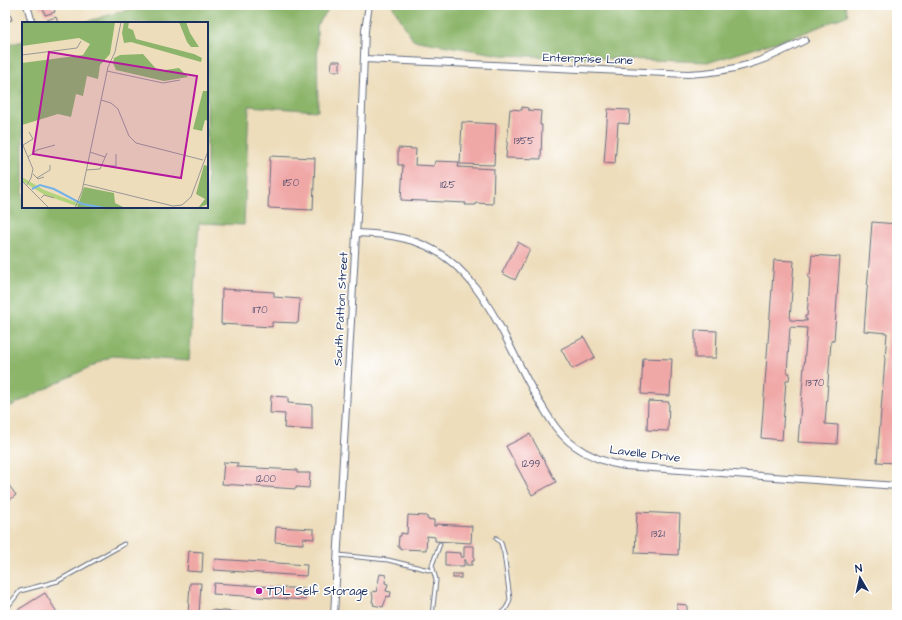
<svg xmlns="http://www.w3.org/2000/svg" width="902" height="620" font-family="'Architects Daughter',sans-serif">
	<rect width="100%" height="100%" fill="#fff"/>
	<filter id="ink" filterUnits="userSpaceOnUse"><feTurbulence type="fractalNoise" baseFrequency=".025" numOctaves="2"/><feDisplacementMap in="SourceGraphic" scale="8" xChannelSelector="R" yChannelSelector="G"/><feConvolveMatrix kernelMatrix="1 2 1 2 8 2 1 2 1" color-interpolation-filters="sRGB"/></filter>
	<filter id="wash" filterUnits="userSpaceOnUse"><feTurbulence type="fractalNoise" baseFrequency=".012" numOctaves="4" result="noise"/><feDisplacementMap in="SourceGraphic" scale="16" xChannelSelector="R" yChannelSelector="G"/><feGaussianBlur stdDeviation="0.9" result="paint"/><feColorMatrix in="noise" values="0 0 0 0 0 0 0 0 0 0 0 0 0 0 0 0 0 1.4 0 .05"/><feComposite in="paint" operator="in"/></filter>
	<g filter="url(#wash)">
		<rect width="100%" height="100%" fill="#edddbb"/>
		<g fill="#8cb56b" stroke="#547264">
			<polygon points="143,5 331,5 317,26 318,111 249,106 244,225 199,223 189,361 112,356 5,409 5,46 23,41 23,207 207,207 207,23 82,23"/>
			<polygon points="392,5 655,5 663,9 686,9 691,5 845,5 848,15 799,35 710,62 501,55 413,40"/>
		</g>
		<g id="blocks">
			<g fill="#f0a8a7">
				<polygon points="39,5 53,5 55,12 45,15 43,8 40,9"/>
				<polygon points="5,10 9,10 12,20 5,22 7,27 5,28"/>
				<polygon points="56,17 58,23 48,23 47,20"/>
				<polygon points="332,61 340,61 340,71 331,71"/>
				<polygon points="522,107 528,108 528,110 541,111 540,125 542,125 541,159 506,158 510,109 522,110"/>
				<polygon points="608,109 630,110 629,124 618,123 615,164 604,163"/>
				<polygon points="462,122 496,124 494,165 460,164"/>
				<polygon points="398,148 416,149 415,165 434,166 435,161 459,162 458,167 494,169 493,204 476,203 476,205 465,205 466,203 401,200 403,165 398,165"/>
				<polygon points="270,156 315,158 313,210 268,208"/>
				<polygon points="872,222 897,224 897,463 877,462 887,333 864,331"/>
				<polygon points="518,242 530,249 515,280 502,273"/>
				<polygon points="812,255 840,257 834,341 831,341 825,424 838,425 837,444 798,442 807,328 790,327 787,373 790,373 789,380 786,380 782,440 761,438 774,260 794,261 790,320 807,321 807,319 805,319 805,316 807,316 810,278 808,278 808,275 810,275"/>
				<polygon points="222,289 274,292 274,297 300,299 298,323 272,322 272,327 221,324"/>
				<polygon points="695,330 717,331 716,358 695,358"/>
				<polygon points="584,337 595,357 572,369 561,349"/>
				<polygon points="643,358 672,359 670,396 641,394"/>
				<polygon points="271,396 288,397 288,403 312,405 312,430 284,428 285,414 270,413"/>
				<polygon points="648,401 669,402 668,431 647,430"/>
				<polygon points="530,434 556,482 532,495 506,446"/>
				<polygon points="224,462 238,463 237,467 297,470 297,473 310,473 309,488 296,487 296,489 222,484"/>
				<polygon points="5,480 16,495 5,504"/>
				<polygon points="637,512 680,514 678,555 635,553"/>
				<polygon points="408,515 427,516 427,519 434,520 434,526 436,526 436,524 472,526 471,543 435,541 435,537 427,536 426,550 400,549 400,547 398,547 399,536 401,536 401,533 407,534"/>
				<polygon points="276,527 314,529 314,539 303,538 303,544 275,542"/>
				<polygon points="464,546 474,546 474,561 472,561 472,565 466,565 466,560 464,560 464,566 445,566 445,552 461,553 461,557 464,557"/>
				<polygon points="189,551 203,552 202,572 187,571"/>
				<polygon points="215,559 307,565 306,576 214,570"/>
				<polygon points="380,574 386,575 385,583 388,584 386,591 391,592 390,597 387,596 383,607 373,605 374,603 372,602 373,597 372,593 373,591 376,592"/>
				<rect x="453" y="574" width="8" height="4"/>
				<polygon points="190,583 201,583 199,615 188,615"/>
				<polygon points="214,583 305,589 305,600 213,594"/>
				<polygon points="45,593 58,614 56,615 18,615 16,611"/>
				<polygon points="677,604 687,605 687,615 677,615"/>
				<polygon points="211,610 262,614 262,615 210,615"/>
			</g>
		</g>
	</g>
	<g filter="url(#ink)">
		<use href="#blocks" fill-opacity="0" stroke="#646c7f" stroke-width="1"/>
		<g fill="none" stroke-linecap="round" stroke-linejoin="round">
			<defs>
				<g id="lane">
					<path d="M496,538l5,5 3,10 6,46c-2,8 -5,12 -12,16"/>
					<polyline points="338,555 388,560 433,571"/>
					<polyline points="5,610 20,591 58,581 124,544"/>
					<polyline points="432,615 436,580 432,565 440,544"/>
				</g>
				<g id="street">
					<polyline points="27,5 32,23"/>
					<path d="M364,59l324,15c47,-2 75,-12 117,-34"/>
					<path d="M356,233c21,1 40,2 60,9 69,23 91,109 126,164 9,15 18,30 33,40 15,11 32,17 50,20l272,20"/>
					<polyline points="334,615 359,183 365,30 369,5"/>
				</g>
			</defs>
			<use href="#lane" stroke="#646c7f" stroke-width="5"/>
			<use href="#street" stroke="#646c7f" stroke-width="8"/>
			<use href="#lane" stroke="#fff" stroke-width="3"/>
			<use href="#street" stroke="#fff" stroke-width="6"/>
		</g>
	</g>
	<circle fill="#b5179e" stroke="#fff" stroke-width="1.5" cx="259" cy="591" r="4"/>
	<g text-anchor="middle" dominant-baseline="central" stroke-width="3" stroke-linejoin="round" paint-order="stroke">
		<g font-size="10" fill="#504d70">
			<text x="524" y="141">1355</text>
			<text x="291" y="183">1150</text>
			<text x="448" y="185">1125</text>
			<text x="260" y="310">1170</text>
			<text x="815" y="383">1370</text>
			<text x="531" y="464">1299</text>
			<text x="266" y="479">1200</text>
			<text x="658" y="534">1321</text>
		</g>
		<g font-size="12" fill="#1b2f5e" stroke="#fff">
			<text transform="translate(588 59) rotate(2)">Enterprise Lane</text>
			<text transform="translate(341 309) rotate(-87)">South Patton Street</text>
			<text transform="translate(645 454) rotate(7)">Lavelle Drive</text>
		</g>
		<g font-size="12" fill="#1b2f5e" stroke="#fff" text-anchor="start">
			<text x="267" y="591">TDL Self Storage</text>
		</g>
	</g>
	<g transform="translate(22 22)">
		<rect width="186" height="186" fill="#edddbb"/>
		<path d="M0,155l22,13 47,18h-9l-37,-13 -23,-14z" fill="#b1d37b"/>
		<path d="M0,0h93l-5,32 -10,11 -2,14 -11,-3 -4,20 -7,-2 -5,23 -13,-3 -36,11v-62l61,-8 7,-11 -11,-6 -57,8zM102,0h5l-1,6 5,2 3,9 58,15 8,4 -1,4 -70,-20 -7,1 -2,-10zM157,0h7l4,11 9,14h-8l-4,-5zM121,32l15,17 21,-3 9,9 -24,4 -48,-11 -3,-7 1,-5 6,-3zM181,69h5v30l-3,-1 -3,11 -9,-2zM182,143l4,1v38l-10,4 7,-9 -9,-5zM62,165l30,6 1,10 10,5h-48z" fill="#8cb56b"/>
		<path fill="none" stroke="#75b2e8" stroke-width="2" d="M10,167l8,-4 14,4 28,15 23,4"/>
		<path fill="none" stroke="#999796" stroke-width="1" d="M0,33l55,-7 4,-7M85,49l56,12 17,-3M79,78l10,3 7,6 11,27 7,7 67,17M0,121l11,26 -2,9 -4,7M1,123l10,-6 -4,-7M68,130l15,5M6,135l9,-7 18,-5M82,144h12v-12M64,148l14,-1 7,-16M11,152l5,5 6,-2M15,156l13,-8v-5M0,159l27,27M61,162l90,22 9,-1 9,-8 17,-46M19,176l3,-3 10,3M53,186l7,-17 26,-124 7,-15 6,-30"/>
		<path fill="#b5179e" fill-opacity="0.15" stroke="#b5179e" stroke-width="2" d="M27,30l148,24 -16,102 -148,-24z"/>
		<rect width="186" height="186" fill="none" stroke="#1b2f5e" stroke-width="2"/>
	</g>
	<rect width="902" height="620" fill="none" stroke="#fff" stroke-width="20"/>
	<g transform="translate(860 578) rotate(351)" stroke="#ffffff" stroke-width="3" paint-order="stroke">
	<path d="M0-3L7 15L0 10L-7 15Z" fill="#1b2f5e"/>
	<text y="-6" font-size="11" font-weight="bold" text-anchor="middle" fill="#1b2f5e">N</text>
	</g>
</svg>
